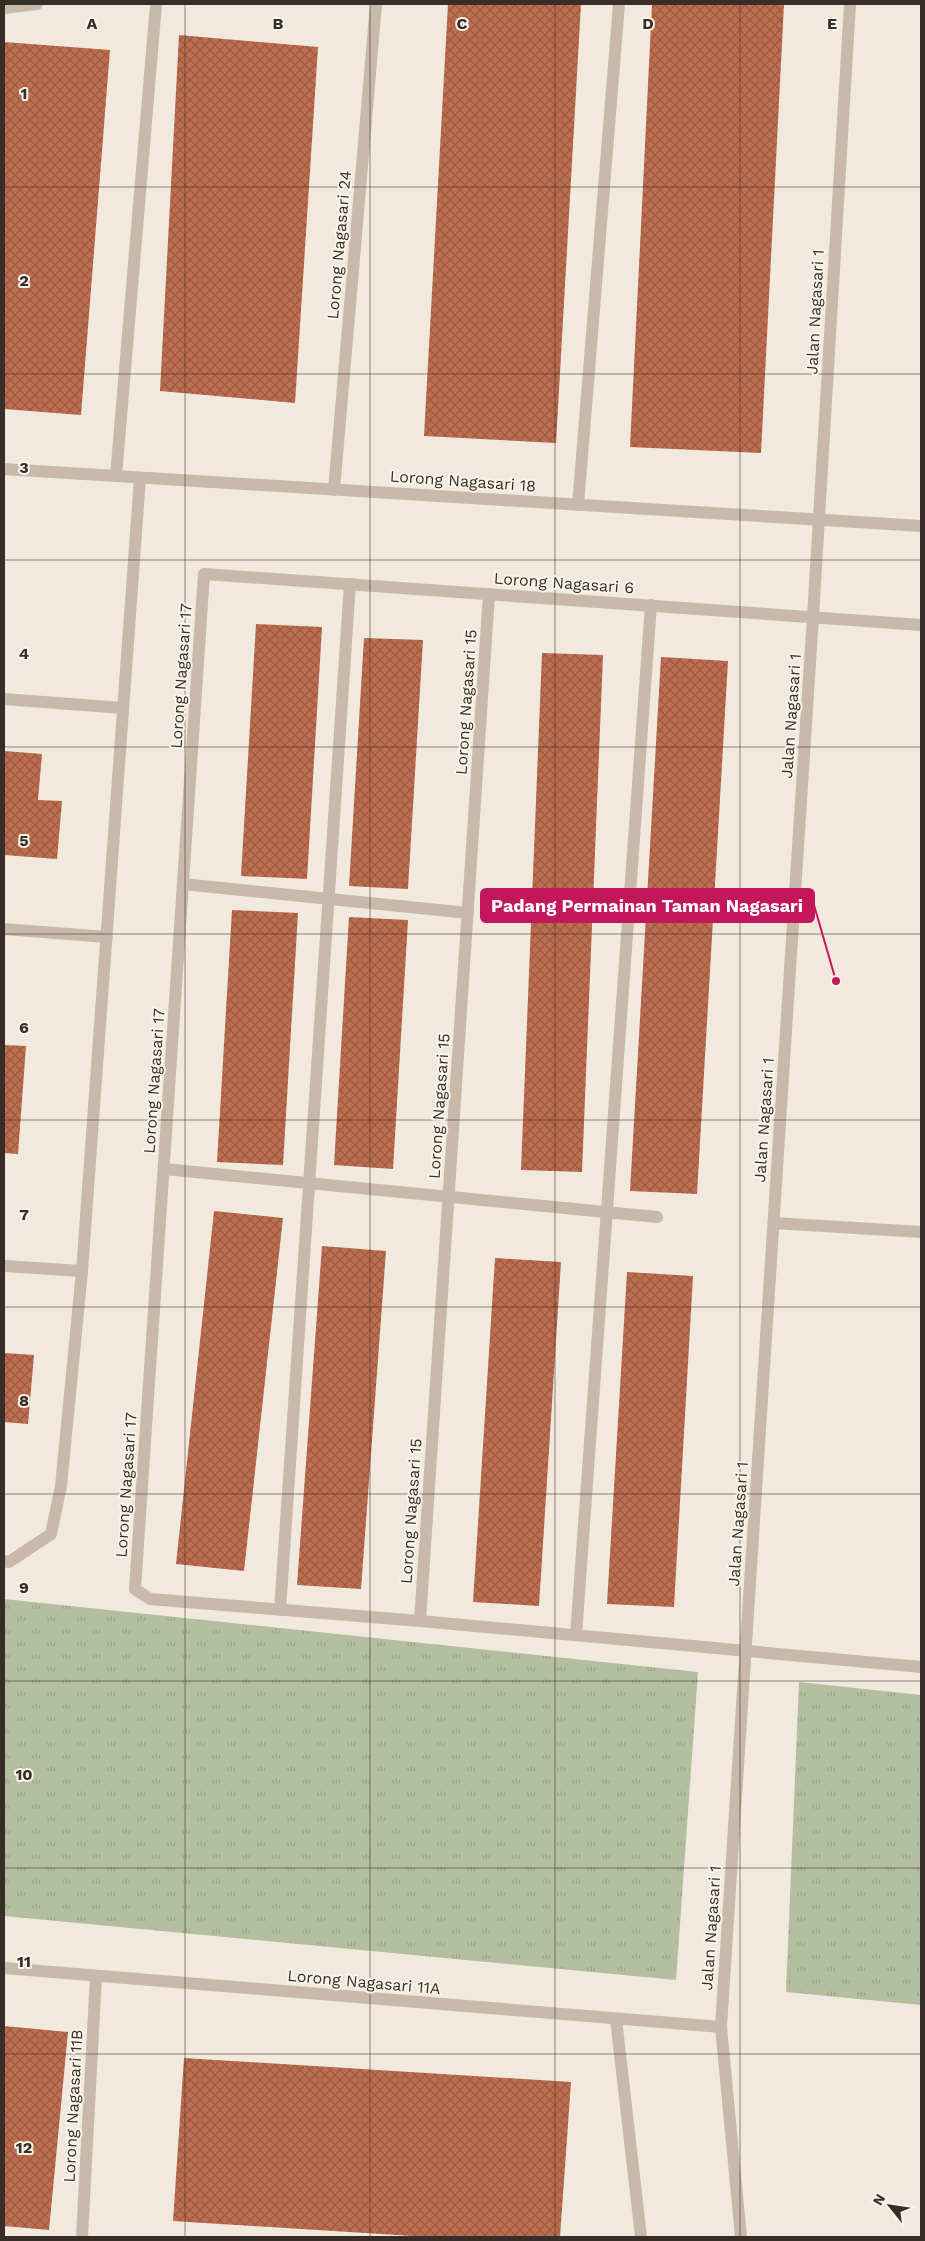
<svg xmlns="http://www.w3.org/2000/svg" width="925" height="2241" font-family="'Work Sans',sans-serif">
	<defs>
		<pattern id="grass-tufts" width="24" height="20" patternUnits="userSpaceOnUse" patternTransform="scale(1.25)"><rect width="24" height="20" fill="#b4bf9f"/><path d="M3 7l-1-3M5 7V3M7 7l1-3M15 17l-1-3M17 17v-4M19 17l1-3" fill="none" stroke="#9ba489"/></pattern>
		<pattern id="building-cross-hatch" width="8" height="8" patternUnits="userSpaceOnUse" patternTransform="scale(1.25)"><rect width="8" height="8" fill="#be6d4f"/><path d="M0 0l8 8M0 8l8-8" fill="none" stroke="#9b5a42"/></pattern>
	</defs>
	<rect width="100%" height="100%" fill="#f1e9de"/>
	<g fill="url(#grass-tufts)">
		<polygon points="4,1599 698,1672 676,1980 4,1916"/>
		<polygon points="799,1682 921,1695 921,2005 786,1992"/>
	</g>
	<g fill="url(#building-cross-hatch)">
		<polygon points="448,4 581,4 556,443 424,436"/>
		<polygon points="652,4 784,4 761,453 630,447"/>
		<polygon points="179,35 318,47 295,403 160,391"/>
		<polygon points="4,42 110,50 81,415 4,409"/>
		<polygon points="256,624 322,627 307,879 241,876"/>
		<polygon points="364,638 423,640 408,889 349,886"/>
		<polygon points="542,653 603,655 582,1172 521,1170"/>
		<polygon points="661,657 728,661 697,1194 630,1191"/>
		<polygon points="4,751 42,754 38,800 62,801 57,859 4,855"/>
		<polygon points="232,910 298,913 283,1165 217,1162"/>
		<polygon points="349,917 408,920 393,1169 334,1165"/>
		<polygon points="4,1045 26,1046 18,1154 4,1153"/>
		<polygon points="214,1211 283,1218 244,1571 176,1564"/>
		<polygon points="322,1246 386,1251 361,1589 297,1585"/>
		<polygon points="495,1258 561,1262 539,1606 473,1602"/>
		<polygon points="627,1272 693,1276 674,1607 607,1604"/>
		<polygon points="4,1353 34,1355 28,1424 4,1422"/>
		<polygon points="4,2026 68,2032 49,2230 4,2226"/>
		<polygon points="184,2058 571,2082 560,2237 428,2237 173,2221"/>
	</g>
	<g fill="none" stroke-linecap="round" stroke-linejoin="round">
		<g stroke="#c9b9ab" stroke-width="12">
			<polyline points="4,8 37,4"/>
			<polyline points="116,476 156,4"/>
			<polyline points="578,505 619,4"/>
			<polyline points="4,699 123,708"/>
			<polyline points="183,884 468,913"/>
			<polyline points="164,1169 657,1217"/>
			<polyline points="774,1223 921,1232"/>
			<polyline points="4,1561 9,1562 51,1534 61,1486 82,1271 140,478"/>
			<polyline points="135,1589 150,1599 420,1621 921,1667"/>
			<polyline points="280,1610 350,584"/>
			<polyline points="576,1635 651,605"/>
		</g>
		<g stroke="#c9b9ab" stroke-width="12">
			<polyline points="4,469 921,526"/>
			<polyline points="334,490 376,4"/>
			<polyline points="4,929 107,937"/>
			<polyline points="4,1266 82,1271"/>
			<polyline points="135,1589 204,574 921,625"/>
			<polyline points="420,1621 489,594"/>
			<polyline points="4,1968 721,2027"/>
			<polyline points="616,2019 641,2237"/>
			<polyline points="82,2237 96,1976"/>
			<polyline points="741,2237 721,2027 813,617 850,4"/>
		</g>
	</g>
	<path fill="none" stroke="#372e2a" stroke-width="1" stroke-opacity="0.55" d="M185,4v2233M370,4v2233M555,4v2233M740,4v2233M4,187h917M4,374h917M4,560h917M4,747h917M4,934h917M4,1120h917M4,1307h917M4,1494h917M4,1681h917M4,1868h917M4,2054h917"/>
	<g text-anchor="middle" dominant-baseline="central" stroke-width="4" stroke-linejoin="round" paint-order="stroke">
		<g font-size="16" fill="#372e2a" stroke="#f9f3ea">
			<text transform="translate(339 245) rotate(-85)">Lorong Nagasari 24</text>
			<text transform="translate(815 312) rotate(-87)">Jalan Nagasari 1</text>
			<text transform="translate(463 481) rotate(4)">Lorong Nagasari 18</text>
			<text transform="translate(564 583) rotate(4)">Lorong Nagasari 6</text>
			<text transform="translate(181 676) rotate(-86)">Lorong Nagasari 17</text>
			<text transform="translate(466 702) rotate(-86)">Lorong Nagasari 15</text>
			<text transform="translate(791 716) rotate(-86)">Jalan Nagasari 1</text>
			<text transform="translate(154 1081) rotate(-86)">Lorong Nagasari 17</text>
			<text transform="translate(439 1106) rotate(-86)">Lorong Nagasari 15</text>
			<text transform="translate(764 1120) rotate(-86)">Jalan Nagasari 1</text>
			<text transform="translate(126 1485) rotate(-86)">Lorong Nagasari 17</text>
			<text transform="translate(411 1511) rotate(-86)">Lorong Nagasari 15</text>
			<text transform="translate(738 1524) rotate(-86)">Jalan Nagasari 1</text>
			<text transform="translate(711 1928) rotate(-86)">Jalan Nagasari 1</text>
			<text transform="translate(364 1982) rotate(5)">Lorong Nagasari 11A</text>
			<text transform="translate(73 2106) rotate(-87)">Lorong Nagasari 11B</text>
		</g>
	</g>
	<g font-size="16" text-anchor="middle" font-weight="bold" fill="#372e2a" stroke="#f9f3ea" stroke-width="4" stroke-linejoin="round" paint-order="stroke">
		<text x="92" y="29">A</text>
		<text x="278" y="29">B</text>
		<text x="462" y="29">C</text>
		<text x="648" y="29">D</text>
		<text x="832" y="29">E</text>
		<text x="24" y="99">1</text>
		<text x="24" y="286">2</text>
		<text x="24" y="473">3</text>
		<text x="24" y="659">4</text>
		<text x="24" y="846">5</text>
		<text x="24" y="1033">6</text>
		<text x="24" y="1220">7</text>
		<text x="24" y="1406">8</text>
		<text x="24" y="1593">9</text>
		<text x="24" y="1780">10</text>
		<text x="24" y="1967">11</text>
		<text x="24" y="2153">12</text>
	</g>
	<path fill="none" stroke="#c2185b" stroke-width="2" d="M836 981L814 905"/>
	<circle fill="#c2185b" stroke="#f9f3ea" stroke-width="2" cx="836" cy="981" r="5"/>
	<rect fill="#c2185b" stroke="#c2185b" stroke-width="2" x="481" y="889" width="333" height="33" rx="5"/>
	<g font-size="18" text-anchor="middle" font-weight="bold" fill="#fff">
		<text x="647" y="912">Padang Permainan Taman Nagasari</text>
	</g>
	<rect width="925" height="2241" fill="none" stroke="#372e2a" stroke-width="10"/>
	<g transform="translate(890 2206) rotate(300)" stroke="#f9f3ea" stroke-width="4" paint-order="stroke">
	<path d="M0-4L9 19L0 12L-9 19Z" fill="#372e2a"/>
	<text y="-8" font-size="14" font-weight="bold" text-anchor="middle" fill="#372e2a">N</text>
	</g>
</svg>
